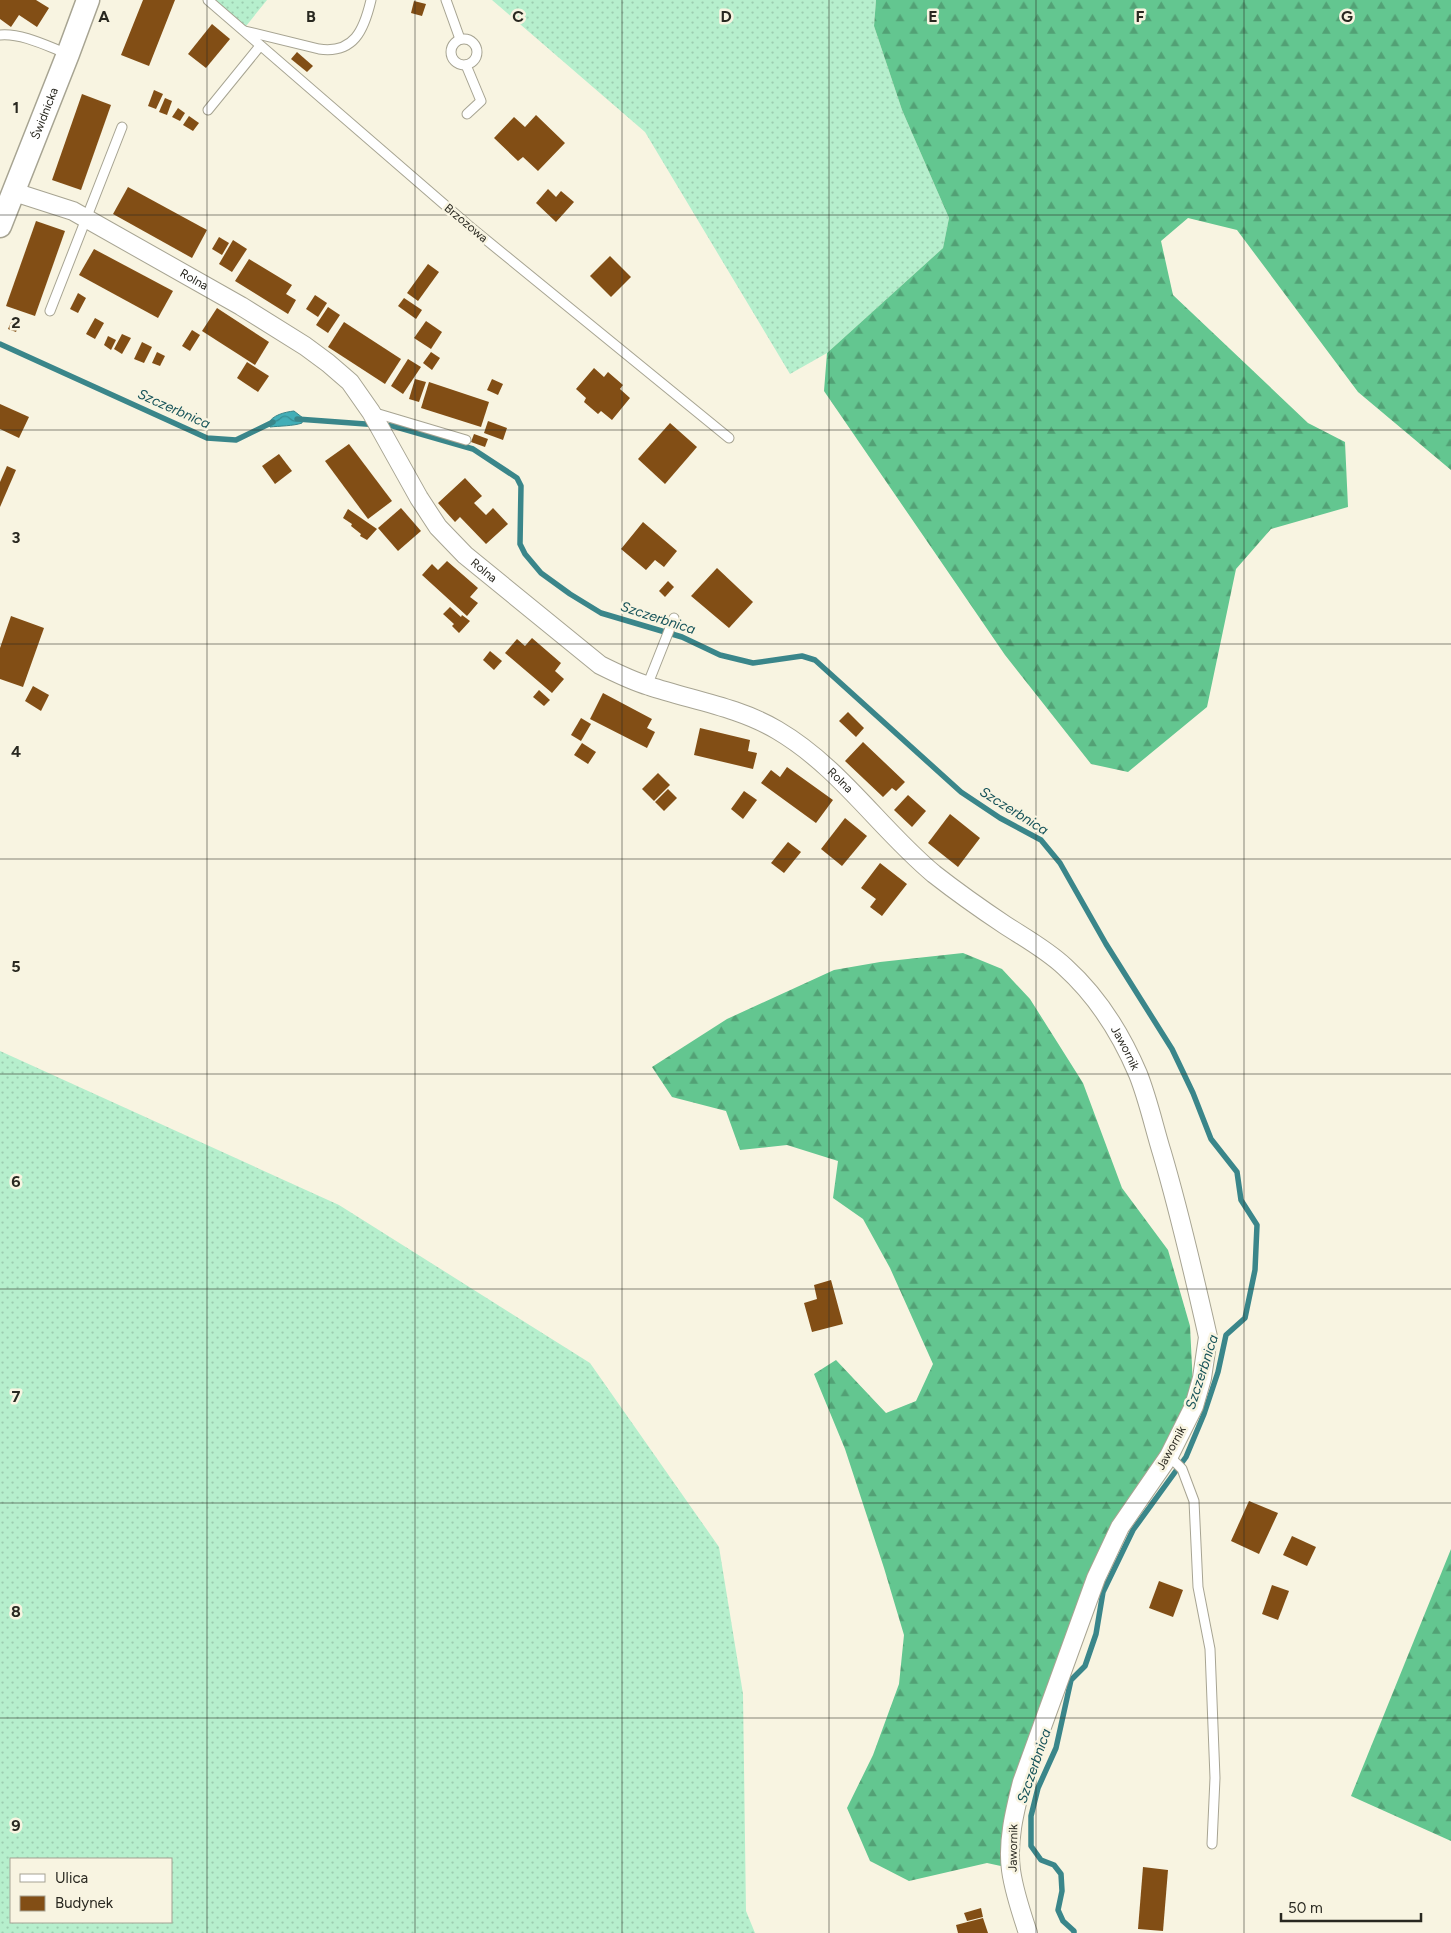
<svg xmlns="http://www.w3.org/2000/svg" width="1451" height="1933" font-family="Figtree,sans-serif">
	<defs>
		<pattern id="grass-dots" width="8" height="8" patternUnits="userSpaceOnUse" patternTransform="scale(1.25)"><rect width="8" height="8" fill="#b6efcd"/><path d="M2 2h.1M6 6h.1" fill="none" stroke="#9ccdb0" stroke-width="1.8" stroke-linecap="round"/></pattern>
		<pattern id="forest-firs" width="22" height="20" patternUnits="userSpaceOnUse" patternTransform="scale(1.25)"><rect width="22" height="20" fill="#63c690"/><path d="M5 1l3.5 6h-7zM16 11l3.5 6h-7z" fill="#52a175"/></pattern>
		<pattern id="water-waves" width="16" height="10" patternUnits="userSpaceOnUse" patternTransform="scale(1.25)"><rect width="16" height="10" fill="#42aeb7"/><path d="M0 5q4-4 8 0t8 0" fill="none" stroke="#378e94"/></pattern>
	</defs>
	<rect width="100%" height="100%" fill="#f8f4e1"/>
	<g fill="url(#grass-dots)" fill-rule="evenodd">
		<polygon points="208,0 267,0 242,31"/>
		<polygon points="492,0 876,0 874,26 902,110 949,218 943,248 827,353 790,374 645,132"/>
		<path d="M0,1051l339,154 251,158 129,184 24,147 3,217 9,22h-755zM11,1859h160v63h-160z"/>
	</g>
	<g fill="url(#forest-firs)">
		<polygon points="876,0 1451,0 1451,470 1358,392 1237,230 1188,218 1161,241 1173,295 1308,423 1345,442 1348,507 1271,529 1236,569 1207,707 1128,772 1091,764 1005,655 824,391 827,353 943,248 949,218 902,110 874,26"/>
		<polygon points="963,953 1002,969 1030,999 1083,1083 1122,1188 1168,1250 1190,1326 1194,1406 1126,1519 1035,1745 1010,1868 987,1863 909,1881 870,1861 847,1808 873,1755 899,1684 904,1635 884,1568 845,1449 814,1374 836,1360 886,1413 916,1401 933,1364 890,1268 863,1219 833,1198 838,1161 787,1145 740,1150 726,1111 672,1097 652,1067 727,1019 834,970 880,962"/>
		<polygon points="1451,1549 1451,1841 1351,1796"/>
	</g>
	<path fill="url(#water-waves)" stroke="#3a868a" d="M294,411l9,7 -1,5c-8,3 -23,3 -32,4l-2,-3c4,-9 17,-12 26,-13z"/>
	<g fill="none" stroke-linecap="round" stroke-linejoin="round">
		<g stroke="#3a868a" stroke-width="5.5">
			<polyline points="0,344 207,438 236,440 273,422"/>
			<polyline points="297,419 393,426 473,449 517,478 521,486 520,544 525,554 541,573 570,594 601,613 682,637 720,655 753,663 802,656 815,660 961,792 1000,818 1041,840 1060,863 1106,944 1172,1049 1193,1093 1211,1139 1237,1172 1241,1200 1257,1225 1255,1270 1245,1318 1226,1335 1218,1372 1204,1414 1186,1457 1133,1530 1103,1592 1096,1634 1085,1666 1071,1680 1056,1748 1038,1788 1031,1816 1031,1846 1041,1860 1054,1865 1061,1874 1062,1891 1058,1910 1063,1921 1074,1931 1074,1933"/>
		</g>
	</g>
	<g fill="#824e15">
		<polygon points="0,0 36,0 49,8 37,27 19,15 11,27 0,19"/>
		<polygon points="143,0 175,0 149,66 121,55"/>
		<polygon points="414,1 426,4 422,16 411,13"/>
		<polygon points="212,24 230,39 206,68 188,54"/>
		<polygon points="297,52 313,66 307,72 291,59"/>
		<polygon points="154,90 163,94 156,109 148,106"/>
		<polygon points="82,94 111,105 81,190 52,180"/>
		<polygon points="165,98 172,101 167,115 159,112"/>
		<polygon points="178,108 185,113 180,121 172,117"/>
		<polygon points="536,115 565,143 538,171 523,157 518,161 494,138 514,117 525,127"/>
		<polygon points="189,116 199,123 193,131 183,125"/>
		<polygon points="128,187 207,230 192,258 113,214"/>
		<polygon points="548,189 556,197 561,191 574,202 556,222 536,203"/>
		<polygon points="36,221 65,231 35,316 6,306"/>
		<polygon points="219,237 229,243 222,255 212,249"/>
		<polygon points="233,240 247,249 232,272 219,264"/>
		<polygon points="94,249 173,291 158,318 79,275"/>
		<polygon points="610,256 631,277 611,297 590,276"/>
		<polygon points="249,259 292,285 286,294 296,300 288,314 235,281"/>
		<polygon points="428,264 439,272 418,301 407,293"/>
		<polygon points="78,293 86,298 78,313 70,309"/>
		<polygon points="315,295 327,303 318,317 306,309"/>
		<polygon points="404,298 422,310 416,319 398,306"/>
		<polygon points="328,307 340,315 328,333 316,325"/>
		<polygon points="217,308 269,342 255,365 202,331"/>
		<polygon points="95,318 104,323 95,339 86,334"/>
		<polygon points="12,320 20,322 16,332 8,329"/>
		<polygon points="426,321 442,332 431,349 414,338"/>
		<polygon points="344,322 401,359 385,384 328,347"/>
		<polygon points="192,330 200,335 190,351 182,346"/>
		<polygon points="122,334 131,338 122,354 114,349"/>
		<polygon points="108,336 116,340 111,350 104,345"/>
		<polygon points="142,342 152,347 144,363 134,359"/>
		<polygon points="157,352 165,356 160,366 152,363"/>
		<polygon points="431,352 440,358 432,370 423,363"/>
		<polygon points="408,359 421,367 403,394 391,386"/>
		<polygon points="247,362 269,376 258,392 237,378"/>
		<polygon points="594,368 604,377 608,372 623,385 620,389 630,398 612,420 601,411 598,414 584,402 586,398 576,389"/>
		<polygon points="415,379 426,382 419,402 409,399"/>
		<polygon points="492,379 503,384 498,395 487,390"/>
		<polygon points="429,382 489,402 481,427 421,408"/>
		<polygon points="0,404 29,417 19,438 0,429"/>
		<polygon points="488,421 507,428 503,440 484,433"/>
		<polygon points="670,423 697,447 665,484 638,459"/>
		<polygon points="474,434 488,439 485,447 471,442"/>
		<polygon points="349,444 392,501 368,519 325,461"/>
		<polygon points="279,454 292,471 275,484 262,466"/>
		<polygon points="7,466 16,470 0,507 0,482"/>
		<polygon points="465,478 482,496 474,503 486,515 493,508 508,524 486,544 460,517 455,522 438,503"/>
		<polygon points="401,508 421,531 398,551 378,528"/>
		<polygon points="348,509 377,529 367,540 360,536 361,534 351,526 352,524 343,518"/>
		<polygon points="643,522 677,551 664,567 655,560 646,570 621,549"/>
		<polygon points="447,561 478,588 470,597 478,603 467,616 422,575 432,564 438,570"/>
		<polygon points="717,568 753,602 729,628 691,596"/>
		<polygon points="668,581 674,587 665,597 659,591"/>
		<polygon points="450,607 461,617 462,615 470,621 459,633 452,626 454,624 443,614"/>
		<polygon points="11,616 44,628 23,687 0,679 0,648"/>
		<polygon points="532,638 561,663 555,671 564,679 552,693 505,653 517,639 525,646"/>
		<polygon points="490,651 502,661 494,670 483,660"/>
		<polygon points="33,686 49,695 41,711 25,701"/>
		<polygon points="539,690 550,700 544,706 533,697"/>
		<polygon points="603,693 652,719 647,728 655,732 647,748 590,719"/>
		<polygon points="848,712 864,728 856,737 839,721"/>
		<polygon points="581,718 591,724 581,741 571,735"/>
		<polygon points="700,728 750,740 748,751 757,753 753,769 694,755"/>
		<polygon points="863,742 905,782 896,791 892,788 883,797 845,761"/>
		<polygon points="582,743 596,752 588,764 574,755"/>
		<polygon points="787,767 833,800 816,823 761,783 771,770 780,777"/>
		<polygon points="658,773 670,785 654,801 642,789"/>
		<polygon points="668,789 677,798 664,811 655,802"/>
		<polygon points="744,791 757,800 743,819 731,809"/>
		<polygon points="908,795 926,811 912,827 894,810"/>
		<polygon points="950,814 980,838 958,867 928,843"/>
		<polygon points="845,818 867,836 842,866 821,849"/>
		<polygon points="788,842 801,852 784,873 771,863"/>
		<polygon points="880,863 907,884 882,916 870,907 876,899 861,888"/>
		<polygon points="831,1280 843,1324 812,1332 804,1303 817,1299 814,1285"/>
		<polygon points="1249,1501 1278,1513 1259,1554 1231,1541"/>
		<polygon points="1292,1536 1316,1547 1307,1566 1283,1555"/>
		<polygon points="1159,1581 1183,1590 1173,1617 1149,1608"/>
		<polygon points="1272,1585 1289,1591 1278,1620 1262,1614"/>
		<polygon points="1143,1867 1168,1870 1163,1931 1138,1929"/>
		<polygon points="981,1908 983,1917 967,1921 964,1913"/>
		<polygon points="983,1918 988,1933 958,1933 956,1925"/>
	</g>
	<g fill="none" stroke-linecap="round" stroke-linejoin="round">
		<defs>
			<g id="service">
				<polyline points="208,0 468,225 729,438"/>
				<polyline points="446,0 460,39"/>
				<path d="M245,31l74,18c35,5 45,-19 52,-49"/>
				<path d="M0,35c22,-2 47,11 68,19"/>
				<circle cx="464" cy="52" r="13"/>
				<polyline points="466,65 481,101 467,114"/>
				<polyline points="208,110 260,46"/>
				<polyline points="50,311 122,127"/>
				<polyline points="372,412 466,440"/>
				<polyline points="647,686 674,618"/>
				<polyline points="1169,1456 1182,1469 1194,1501 1198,1587 1210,1649 1215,1778 1212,1844"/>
			</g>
			<g id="minor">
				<path id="s1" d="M14,192l59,19 168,95 64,40 23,17 22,19 21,30 48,86 19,29 27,28 135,110c16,8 32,16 49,21 42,14 89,21 128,44 63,37 102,98 157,144 23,18 47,35 71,51 20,13 42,25 60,42 32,29 56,67 73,107 10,25 16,53 24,79 18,61 32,122 46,184l-6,41 -8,28 -25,50 -49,71 -24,51 -74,204c-7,28 -15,59 -11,88 3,22 10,42 17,63"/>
			</g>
			<g id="tertiary">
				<path id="s2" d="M0,226l68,-172 20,-54"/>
			</g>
		</defs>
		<use href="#service" stroke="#a7a492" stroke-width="11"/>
		<use href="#minor" stroke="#a7a492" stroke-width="20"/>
		<use href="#tertiary" stroke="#a7a492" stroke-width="25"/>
		<use href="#service" stroke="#fff" stroke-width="9"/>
		<use href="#minor" stroke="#fff" stroke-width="18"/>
		<use href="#tertiary" stroke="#fff" stroke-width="22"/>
	</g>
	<path fill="none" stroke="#292820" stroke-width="1" stroke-opacity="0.55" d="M207,0v1933M415,0v1933M622,0v1933M829,0v1933M1036,0v1933M1244,0v1933M0,215h1451M0,430h1451M0,644h1451M0,859h1451M0,1074h1451M0,1289h1451M0,1503h1451M0,1718h1451"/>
	<g text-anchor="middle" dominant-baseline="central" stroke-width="5" stroke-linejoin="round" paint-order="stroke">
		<g font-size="12" fill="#292820" stroke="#f8f4e1">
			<text stroke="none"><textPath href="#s2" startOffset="121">Świdnicka</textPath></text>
			<text transform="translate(466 223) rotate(40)">Brzozowa</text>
			<text stroke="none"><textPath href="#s1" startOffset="201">Rolna</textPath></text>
			<text stroke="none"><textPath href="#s1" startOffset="621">Rolna</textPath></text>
			<text stroke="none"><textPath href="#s1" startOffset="1041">Rolna</textPath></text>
			<text stroke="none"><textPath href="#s1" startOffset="1436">Jawornik</textPath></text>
			<text transform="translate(1171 1448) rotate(-61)">Jawornik</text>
			<text transform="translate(1013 1848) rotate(-89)">Jawornik</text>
		</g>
		<g font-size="14" font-style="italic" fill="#155258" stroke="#f8f4e1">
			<text transform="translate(174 409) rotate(24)">Szczerbnica</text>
			<text transform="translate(658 618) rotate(18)">Szczerbnica</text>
			<text transform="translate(1014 811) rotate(32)">Szczerbnica</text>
			<text transform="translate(1202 1372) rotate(-72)">Szczerbnica</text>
			<text transform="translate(1034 1766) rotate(-71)">Szczerbnica</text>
		</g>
	</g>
	<g font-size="16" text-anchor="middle" font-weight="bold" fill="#292820" stroke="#f8f4e1" stroke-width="5" stroke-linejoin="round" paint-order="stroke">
		<text x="104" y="22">A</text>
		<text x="311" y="22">B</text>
		<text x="518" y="22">C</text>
		<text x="726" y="22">D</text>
		<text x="933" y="22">E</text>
		<text x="1140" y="22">F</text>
		<text x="1347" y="22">G</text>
		<text x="16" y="113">1</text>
		<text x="16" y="328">2</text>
		<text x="16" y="543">3</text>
		<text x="16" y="757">4</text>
		<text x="16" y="972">5</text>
		<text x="16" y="1187">6</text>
		<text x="16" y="1402">7</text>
		<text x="16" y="1617">8</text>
		<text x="16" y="1831">9</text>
	</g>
	<rect x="10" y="1858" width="162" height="65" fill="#f8f4e1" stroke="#a5a294"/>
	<rect x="20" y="1874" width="25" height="8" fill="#ffffff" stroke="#a5a294"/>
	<text x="55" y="1883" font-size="15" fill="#292820">Ulica</text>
	<rect x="20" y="1896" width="25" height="15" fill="#824e15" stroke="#a5a294"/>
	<text x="55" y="1908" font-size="15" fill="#292820">Budynek</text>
	<path d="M1281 1913v8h140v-8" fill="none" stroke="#292820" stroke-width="2.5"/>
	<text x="1288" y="1913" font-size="15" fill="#292820" stroke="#f8f4e1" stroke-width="4" paint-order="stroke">50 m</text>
</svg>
